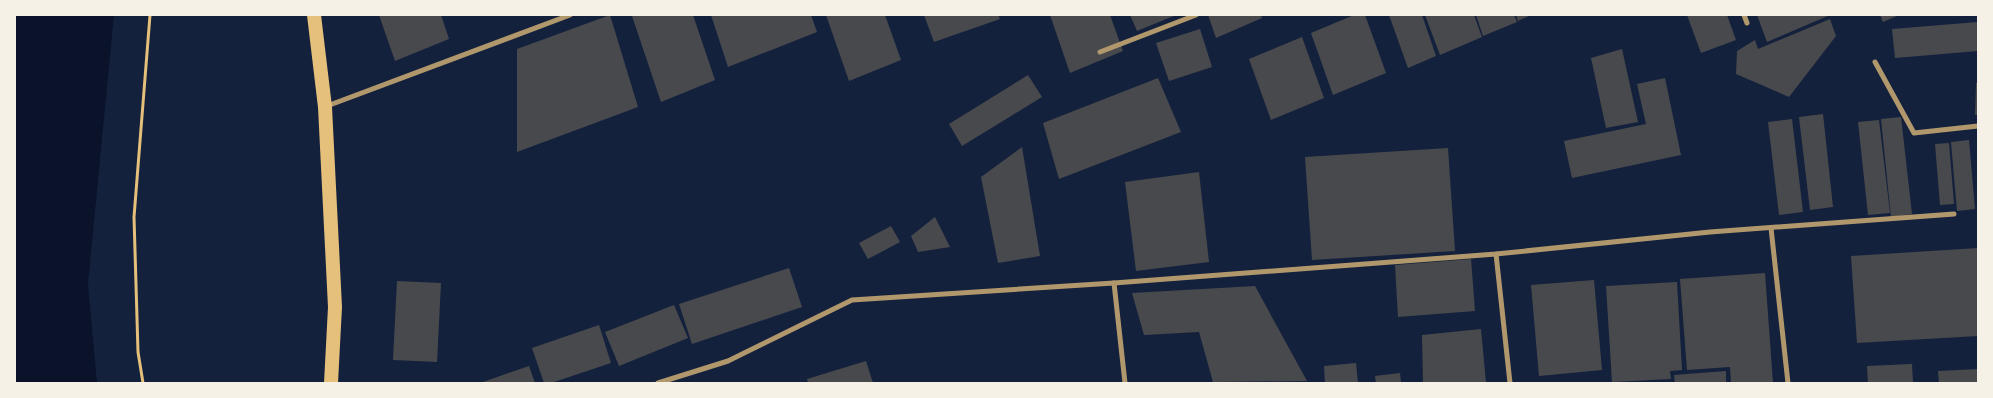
<svg xmlns="http://www.w3.org/2000/svg" width="1993" height="398" font-family="Karla,sans-serif">
	<rect width="100%" height="100%" fill="#14213d"/>
	<polygon fill="#0b132b" points="15,15 114,15 88,284 97,383 15,383"/>
	<g fill="#48494c">
		<polygon points="379,15 441,15 449,39 395,61"/>
		<polygon points="610,15 638,107 517,152 517,49"/>
		<polygon points="634,15 693,15 715,80 661,102 632,16"/>
		<polygon points="711,15 811,15 817,32 728,67"/>
		<polygon points="826,15 885,15 901,60 849,81"/>
		<polygon points="924,15 998,15 1000,19 934,42"/>
		<polygon points="1050,15 1110,15 1123,51 1070,73"/>
		<polygon points="1130,15 1176,15 1137,31"/>
		<polygon points="1208,15 1261,15 1262,18 1216,38"/>
		<polygon points="1354,15 1365,15 1386,73 1333,95 1311,33"/>
		<polygon points="1389,15 1422,15 1436,56 1408,68"/>
		<polygon points="1425,15 1474,15 1482,37 1440,55"/>
		<polygon points="1476,15 1514,15 1517,22 1483,36"/>
		<polygon points="1516,15 1531,15 1518,21"/>
		<polygon points="1687,15 1727,15 1736,40 1701,53"/>
		<polygon points="1757,15 1830,15 1767,42"/>
		<polygon points="1880,15 1899,15 1883,22"/>
		<polygon points="1830,19 1836,36 1789,97 1736,74 1737,51 1755,40 1758,49"/>
		<polygon points="1978,22 1978,51 1895,58 1892,29"/>
		<polygon points="1200,29 1212,67 1169,81 1156,43"/>
		<polygon points="1302,37 1324,98 1271,120 1249,59"/>
		<polygon points="1622,49 1638,122 1606,128 1591,58"/>
		<polygon points="1028,75 1042,97 962,146 949,124"/>
		<polygon points="1158,78 1181,132 1059,179 1043,123"/>
		<polygon points="1665,78 1681,155 1572,178 1564,141 1646,124 1637,84"/>
		<polygon points="1976,83 1978,83 1978,115 1975,115"/>
		<polygon points="1823,114 1833,207 1810,210 1799,117"/>
		<polygon points="1901,117 1912,214 1891,217 1881,119"/>
		<polygon points="1792,119 1803,212 1779,215 1768,122"/>
		<polygon points="1879,120 1890,213 1868,215 1858,122"/>
		<polygon points="1969,140 1975,209 1957,211 1951,142"/>
		<polygon points="1949,143 1954,204 1940,205 1935,144"/>
		<polygon points="1022,147 1040,256 998,263 981,177"/>
		<polygon points="1448,148 1455,251 1312,260 1305,157"/>
		<polygon points="1199,172 1209,262 1136,271 1125,182"/>
		<polygon points="935,217 950,247 918,252 911,236"/>
		<polygon points="891,226 900,242 868,259 859,243"/>
		<polygon points="1978,248 1978,336 1857,343 1851,256"/>
		<polygon points="1471,259 1475,311 1398,317 1395,265"/>
		<polygon points="789,268 802,307 692,344 679,304"/>
		<polygon points="1765,273 1773,383 1731,383 1730,367 1687,370 1680,279"/>
		<polygon points="1594,280 1602,370 1539,376 1531,285"/>
		<polygon points="397,281 441,283 437,362 393,360"/>
		<polygon points="1677,282 1682,370 1670,371 1671,379 1612,382 1606,286"/>
		<polygon points="1255,286 1307,381 1213,382 1199,332 1144,335 1132,293"/>
		<polygon points="674,305 688,338 619,366 605,332"/>
		<polygon points="599,325 611,363 551,383 544,383 532,348"/>
		<polygon points="1481,329 1486,383 1423,383 1422,335"/>
		<polygon points="866,361 873,383 808,383 807,379"/>
		<polygon points="1356,363 1358,383 1325,383 1324,366"/>
		<polygon points="1912,364 1913,383 1868,383 1867,366"/>
		<polygon points="529,366 535,383 480,383"/>
		<polygon points="1978,369 1978,383 1939,383 1938,371"/>
		<polygon points="1726,371 1726,383 1675,383 1674,375"/>
		<polygon points="1400,373 1401,383 1376,383 1375,376"/>
	</g>
	<g fill="none" stroke-linecap="round" stroke-linejoin="round">
		<polyline stroke="#e5c07b" stroke-width="3" points="143,383 138,352 134,217 150,15"/>
		<g stroke="#b1986c" stroke-width="5">
			<polyline points="1744,15 1747,23"/>
			<polyline points="1100,52 1196,15"/>
			<polyline points="1875,62 1914,133 1978,126"/>
			<polyline points="327,106 570,15"/>
			<polyline points="1771,228 1788,383"/>
			<polyline points="1496,254 1510,383"/>
			<polyline points="1114,283 1125,383"/>
			<polyline points="658,383 728,361 852,300 1114,283 1496,254 1710,232 1954,214"/>
		</g>
		<polyline stroke="#e5c07b" stroke-width="14" points="314,15 325,107 335,307 331,383"/>
	</g>
	<rect width="1993" height="398" fill="none" stroke="#f6f1e7" stroke-width="32"/>
</svg>
